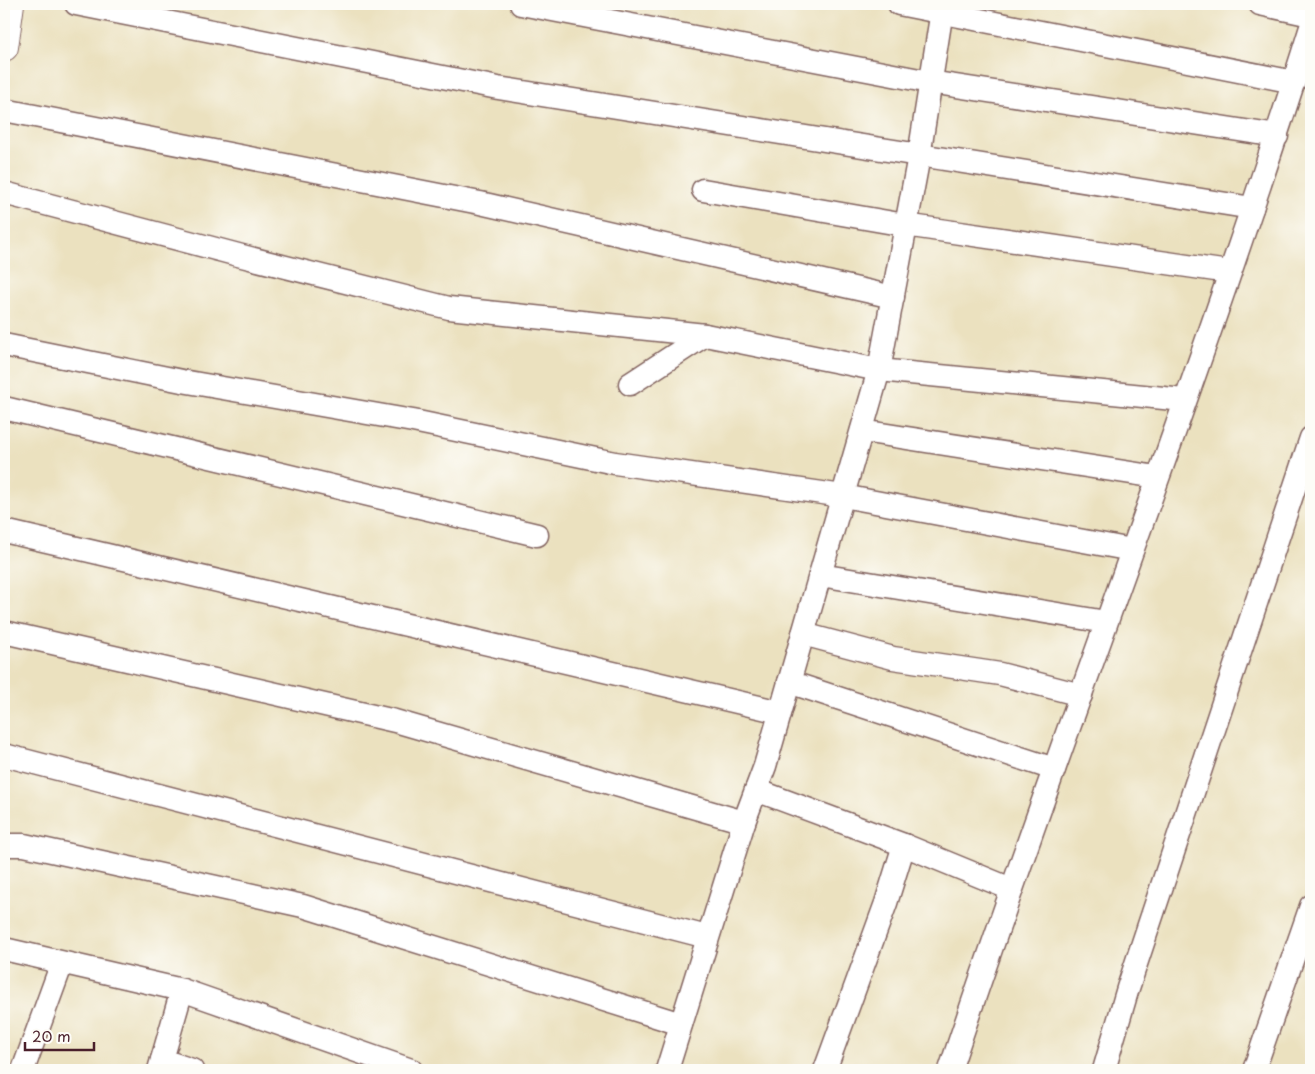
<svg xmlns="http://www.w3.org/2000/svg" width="1315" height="1074" font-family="'Playpen Sans',sans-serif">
	<rect width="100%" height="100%" fill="#fdfcf7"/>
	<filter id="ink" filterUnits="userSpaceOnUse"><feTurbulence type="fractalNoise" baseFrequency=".02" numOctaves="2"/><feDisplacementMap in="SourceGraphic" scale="10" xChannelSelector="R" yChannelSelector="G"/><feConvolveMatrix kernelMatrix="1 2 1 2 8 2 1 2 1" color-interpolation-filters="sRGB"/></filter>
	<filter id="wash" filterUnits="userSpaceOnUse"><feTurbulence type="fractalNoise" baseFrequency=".0096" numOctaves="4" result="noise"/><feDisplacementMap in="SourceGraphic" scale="20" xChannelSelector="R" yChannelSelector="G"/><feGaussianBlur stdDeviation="1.12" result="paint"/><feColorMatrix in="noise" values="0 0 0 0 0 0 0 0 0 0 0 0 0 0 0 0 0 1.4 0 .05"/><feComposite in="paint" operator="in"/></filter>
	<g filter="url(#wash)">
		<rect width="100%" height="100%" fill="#ebe1bf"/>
	</g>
	<g filter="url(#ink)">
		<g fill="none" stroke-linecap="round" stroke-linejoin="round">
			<defs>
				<g id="minor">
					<polyline points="76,4 498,88 1252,208"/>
					<polyline points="521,4 930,82 1277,136"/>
					<polyline points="899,4 1294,82"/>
					<polyline points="1260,4 1311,15"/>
					<polyline points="4,110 480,203 893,297"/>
					<polyline points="703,190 905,225 1229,272"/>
					<polyline points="4,193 242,256 449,308 705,335 879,370 1184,400"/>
					<polyline points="4,345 182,381 413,421 615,463 843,496 1132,550"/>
					<polyline points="630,384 705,335"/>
					<polyline points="4,408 537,535"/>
					<polyline points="862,431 1157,477"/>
					<polyline points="4,531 780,712"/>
					<polyline points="820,575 1106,622"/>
					<polyline points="4,632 395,721 744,822"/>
					<polyline points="803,634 893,658 1000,674 1081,695"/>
					<polyline points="789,682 1054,769"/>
					<polyline points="4,755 707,937"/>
					<polyline points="756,790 904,845 1011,889"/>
					<polyline points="4,845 24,845 303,906 681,1024"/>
					<polyline points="4,949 182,990 411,1070"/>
					<polyline points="162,1060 192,1070"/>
					<polyline points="23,1070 62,963"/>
					<polyline points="159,1070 182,990"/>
					<polyline points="667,1070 744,822 765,766 879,370 919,156 943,4"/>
					<polyline points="825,1070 886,903 904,845"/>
					<path d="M950,1070c116,-349 251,-692 361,-1043"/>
					<polyline points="1104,1070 1128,988 1311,438"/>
					<polyline points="1254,1070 1311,906"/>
				</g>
				<polyline id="tertiary" points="4,47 10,4"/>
			</defs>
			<use href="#minor" stroke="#82635f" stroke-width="25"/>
			<use href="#tertiary" stroke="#82635f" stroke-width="30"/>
			<use href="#minor" stroke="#fff" stroke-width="22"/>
			<use href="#tertiary" stroke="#fff" stroke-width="28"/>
		</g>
	</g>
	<rect width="1315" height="1074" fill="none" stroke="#fdfcf7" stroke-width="20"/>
	<path d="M25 1042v8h69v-8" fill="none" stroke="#4a1f2b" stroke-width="2.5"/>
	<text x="32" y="1042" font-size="15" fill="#4a1f2b" stroke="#fdfcf7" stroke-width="4" paint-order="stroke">20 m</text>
</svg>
